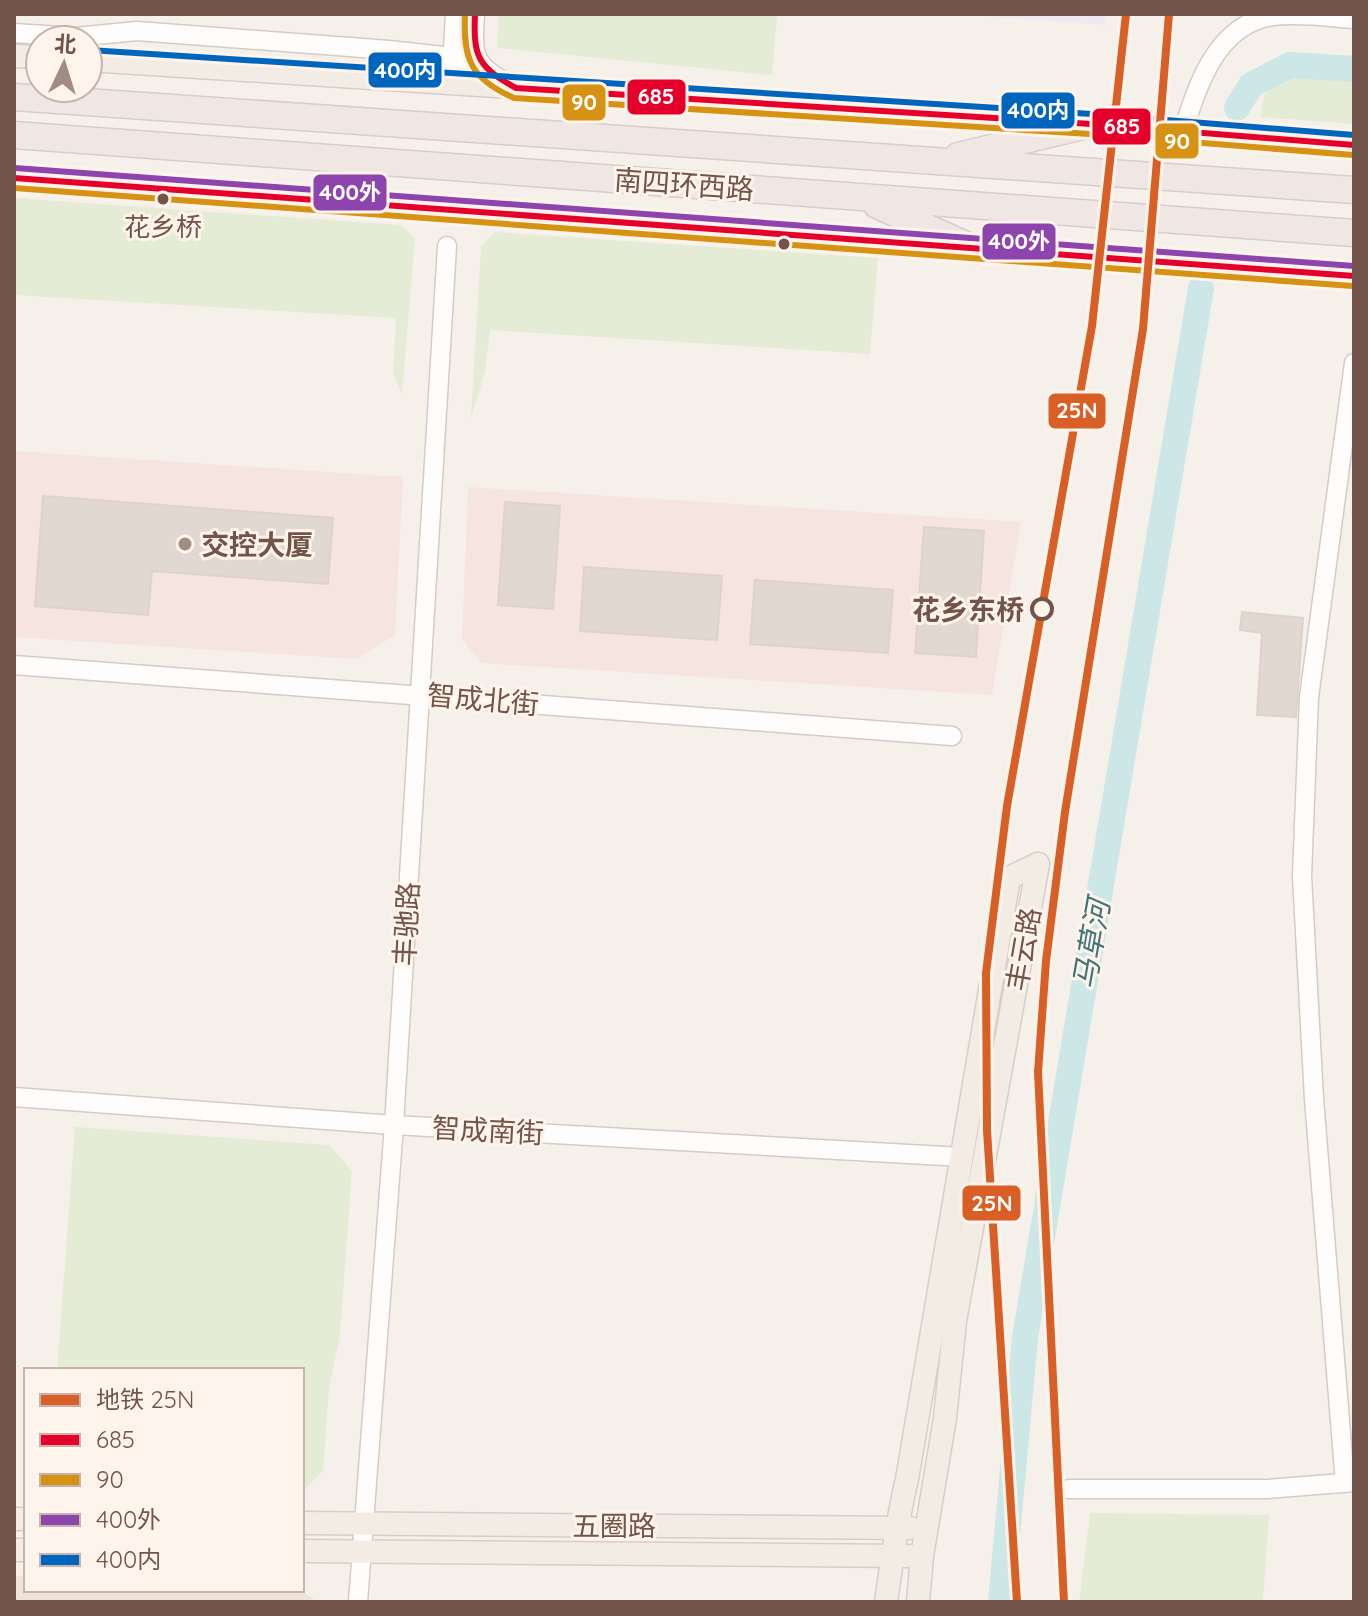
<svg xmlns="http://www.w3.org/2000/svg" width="1368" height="1616" font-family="Quicksand,'Noto Sans SC',sans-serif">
	<rect width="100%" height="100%" fill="#f6f0ea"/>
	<polygon fill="#efe2d7" points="14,1576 26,1576 26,1590 301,1590 317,1602 14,1602"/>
	<g fill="#f6e4de">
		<polygon points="14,451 403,477 395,635 357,659 14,637"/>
		<polygon points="468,487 1021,522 992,695 482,663 462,640"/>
	</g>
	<polygon fill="#f1e8f2" points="958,14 1106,14 1105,25"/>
	<g fill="#e5ecd5">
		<polygon points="499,14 756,14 777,16 772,75 497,48"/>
		<polygon points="1291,75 1354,77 1354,124 1260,117 1265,93"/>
		<polygon points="14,198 401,225 415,238 402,394 393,374 396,318 14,295"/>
		<polygon points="495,232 878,258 870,354 490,330 485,372 471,418 481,246"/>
		<polygon points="75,1127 329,1145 352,1171 340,1335 329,1389 323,1471 302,1492 302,1370 57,1370"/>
		<polygon points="1090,1513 1269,1515 1263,1602 1079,1602"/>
	</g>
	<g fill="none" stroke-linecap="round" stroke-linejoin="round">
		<g stroke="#cce7e6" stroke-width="26">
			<polyline points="1237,108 1251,85 1290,65 1354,69"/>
			<polyline points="1001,1602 1025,1338 1201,288"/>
		</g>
	</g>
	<g fill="#e2d8d2" stroke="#dfd2cc" stroke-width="2">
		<polygon points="43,496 333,518 328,584 152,571 148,615 35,606"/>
		<polygon points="505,502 560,506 553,609 498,605"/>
		<polygon points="924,527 984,531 976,657 915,653"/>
		<polygon points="584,567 722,576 717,640 580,631"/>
		<polygon points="755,580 893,590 888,653 750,644"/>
		<polygon points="1242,612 1303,618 1296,717 1257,715 1262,633 1240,630"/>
	</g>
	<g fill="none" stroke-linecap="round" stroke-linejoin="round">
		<defs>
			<g id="minor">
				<path d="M475,14c-3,44 -2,51 38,72"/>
				<polyline points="14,33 75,37 137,31 389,50 452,57 481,65"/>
				<polyline points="451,83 455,14"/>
				<path d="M1183,132c14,-47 34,-108 90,-116 27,-3 54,1 81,3"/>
				<polyline points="14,665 952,736"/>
				<polyline points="14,1097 394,1125 962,1157"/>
				<polyline points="1345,1483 1314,1099 1302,876 1309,697 1354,363"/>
				<polyline points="1069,1489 1268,1489 1354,1482"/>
				<polyline points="358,1602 394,1125 447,246"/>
			</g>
			<g id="major">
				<polyline points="14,56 40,57"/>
				<polyline points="88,60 1091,124 1354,145"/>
				<polyline points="14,178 977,250 1148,259 1354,276"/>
				<polyline points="14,1519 26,1519"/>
				<polyline points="302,1523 910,1528"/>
				<polyline points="14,1550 26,1550"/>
				<polyline points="302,1551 909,1556"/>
				<path d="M886,1602c6,-41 11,-82 21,-123l102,-601 29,-14"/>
				<polyline points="918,1602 922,1556 945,1418 955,1321 1038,864"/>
			</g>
			<g id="highway">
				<polyline points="14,97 1354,190"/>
				<polyline points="14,135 1354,233"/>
				<polyline points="958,156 1091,124"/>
				<polyline points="877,205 977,250"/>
			</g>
		</defs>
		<use href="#minor" stroke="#d4cbc7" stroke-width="21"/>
		<use href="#major" stroke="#d8cdca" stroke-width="25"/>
		<use href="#highway" stroke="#d8cdca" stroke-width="29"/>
		<use href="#minor" stroke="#fefdfc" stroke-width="18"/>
		<use href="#major" stroke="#f2ece5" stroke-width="22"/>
		<use href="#highway" stroke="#f0e7e4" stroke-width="26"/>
		<defs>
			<g id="bus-1">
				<path d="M475,14c-2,43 3,53 41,74l575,36 263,21"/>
				<polyline points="14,178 1354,276"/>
			</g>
			<g id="bus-2">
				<path d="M465,14c-2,46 6,65 49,84l576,36 263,21"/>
				<polyline points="14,188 1353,286"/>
			</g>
			<polyline id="bus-3" points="15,168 1354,266"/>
			<polyline id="bus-4" points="89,50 1092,114 1354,135"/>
		</defs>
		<use href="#bus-1" stroke="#fef4eb" stroke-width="12"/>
		<use href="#bus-2" stroke="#fef4eb" stroke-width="12"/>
		<use href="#bus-3" stroke="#fef4eb" stroke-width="12"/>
		<use href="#bus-4" stroke="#fef4eb" stroke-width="12"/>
		<use href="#bus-1" stroke="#e4002b" stroke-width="6"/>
		<use href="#bus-2" stroke="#d69213" stroke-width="6"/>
		<use href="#bus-3" stroke="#8e44ad" stroke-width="6"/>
		<use href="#bus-4" stroke="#0065bd" stroke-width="6"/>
		<defs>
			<g id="metro-1">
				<polyline points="1017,1602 987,1130 986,973 1007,806 1092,326 1126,14"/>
				<polyline points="1064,1602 1038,1072 1046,961 1065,812 1143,329 1169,14"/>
			</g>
		</defs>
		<use href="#metro-1" stroke="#fef4eb" stroke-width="14"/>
		<use href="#metro-1" stroke="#d85f26" stroke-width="8"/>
	</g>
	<g fill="#73544b" stroke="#fef4eb" stroke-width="3">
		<circle cx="163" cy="199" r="7"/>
		<circle cx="784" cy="244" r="7"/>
	</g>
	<circle fill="#a18b83" stroke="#fef4eb" stroke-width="3" cx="185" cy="544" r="8"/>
	<circle fill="#fef4eb" stroke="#73544b" stroke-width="4" cx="1042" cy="609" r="10"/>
	<g text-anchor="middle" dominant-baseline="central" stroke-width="6" stroke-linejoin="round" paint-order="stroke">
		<g font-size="26" fill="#73544b" stroke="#fef4eb">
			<text x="163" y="226">花乡桥</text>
		</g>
		<g font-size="28" fill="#73544b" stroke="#fef4eb">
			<text transform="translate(684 184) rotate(4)">南四环西路</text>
			<text transform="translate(483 699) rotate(5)">智成北街</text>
			<text transform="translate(406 924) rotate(-87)">丰驰路</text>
			<text transform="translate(1023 949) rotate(-80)">丰云路</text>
			<text transform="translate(488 1130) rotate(3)">智成南街</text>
			<text x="614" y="1525">五圈路</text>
		</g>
		<g font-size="28" font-weight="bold" fill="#73544b" stroke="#fef4eb" text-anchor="start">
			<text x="201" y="544">交控大厦</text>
		</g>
		<g font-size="28" font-weight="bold" fill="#73544b" stroke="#fef4eb" text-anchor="end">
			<text x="1024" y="609">花乡东桥</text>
		</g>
		<g font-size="30" font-style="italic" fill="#407678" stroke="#fef4eb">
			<text transform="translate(1091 944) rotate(-80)">马草河</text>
		</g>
	</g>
	<g stroke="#fef4eb" stroke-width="3">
		<rect x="367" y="51" width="76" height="38" rx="8" fill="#0065bd"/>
		<rect x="626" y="78" width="61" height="38" rx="8" fill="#e4002b"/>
		<rect x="561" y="83" width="46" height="39" rx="8" fill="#d69213"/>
		<rect x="1000" y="91" width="76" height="39" rx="8" fill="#0065bd"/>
		<rect x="1091" y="107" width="61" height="39" rx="8" fill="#e4002b"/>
		<rect x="1154" y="122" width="46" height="38" rx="8" fill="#d69213"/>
		<rect x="312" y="173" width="76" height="39" rx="8" fill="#8e44ad"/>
		<rect x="981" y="222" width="76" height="39" rx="8" fill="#8e44ad"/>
		<rect x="1047" y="392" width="60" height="38" rx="8" fill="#d85f26"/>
		<rect x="961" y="1184" width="61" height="38" rx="8" fill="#d85f26"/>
	</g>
	<g font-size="22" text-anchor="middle" font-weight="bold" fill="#fff">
		<text x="405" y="78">400内</text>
		<text x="656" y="104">685</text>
		<text x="584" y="110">90</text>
		<text x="1038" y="118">400内</text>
		<text x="1122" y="134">685</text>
		<text x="1177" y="149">90</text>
		<text x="350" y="200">400外</text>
		<text x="1019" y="249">400外</text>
		<text x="1077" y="418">25N</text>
		<text x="992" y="1211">25N</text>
	</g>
	<rect width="1368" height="1616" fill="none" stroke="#73544b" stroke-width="32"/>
	<rect x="24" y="1368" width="280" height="224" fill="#fef4eb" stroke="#c6b4ab" stroke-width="2"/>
	<rect x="40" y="1394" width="40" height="12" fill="#d85f26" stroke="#c6b4ab" stroke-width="2"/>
	<text x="96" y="1408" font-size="24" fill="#73544b">地铁 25N</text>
	<rect x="40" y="1434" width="40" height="12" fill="#e4002b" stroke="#c6b4ab" stroke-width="2"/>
	<text x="96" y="1448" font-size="24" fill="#73544b">685</text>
	<rect x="40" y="1474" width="40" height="12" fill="#d69213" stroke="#c6b4ab" stroke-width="2"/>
	<text x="96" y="1488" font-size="24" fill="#73544b">90</text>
	<rect x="40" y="1514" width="40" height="12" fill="#8e44ad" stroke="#c6b4ab" stroke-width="2"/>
	<text x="96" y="1528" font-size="24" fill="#73544b">400外</text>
	<rect x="40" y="1554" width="40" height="12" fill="#0065bd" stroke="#c6b4ab" stroke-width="2"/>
	<text x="96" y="1568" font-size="24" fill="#73544b">400内</text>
	<g transform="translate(64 64) rotate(4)"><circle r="38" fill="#fef4eb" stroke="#c6b4ab" stroke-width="2"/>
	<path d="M0-6L14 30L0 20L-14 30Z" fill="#a18b83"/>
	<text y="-12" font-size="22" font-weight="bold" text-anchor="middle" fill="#73544b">北</text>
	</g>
</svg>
